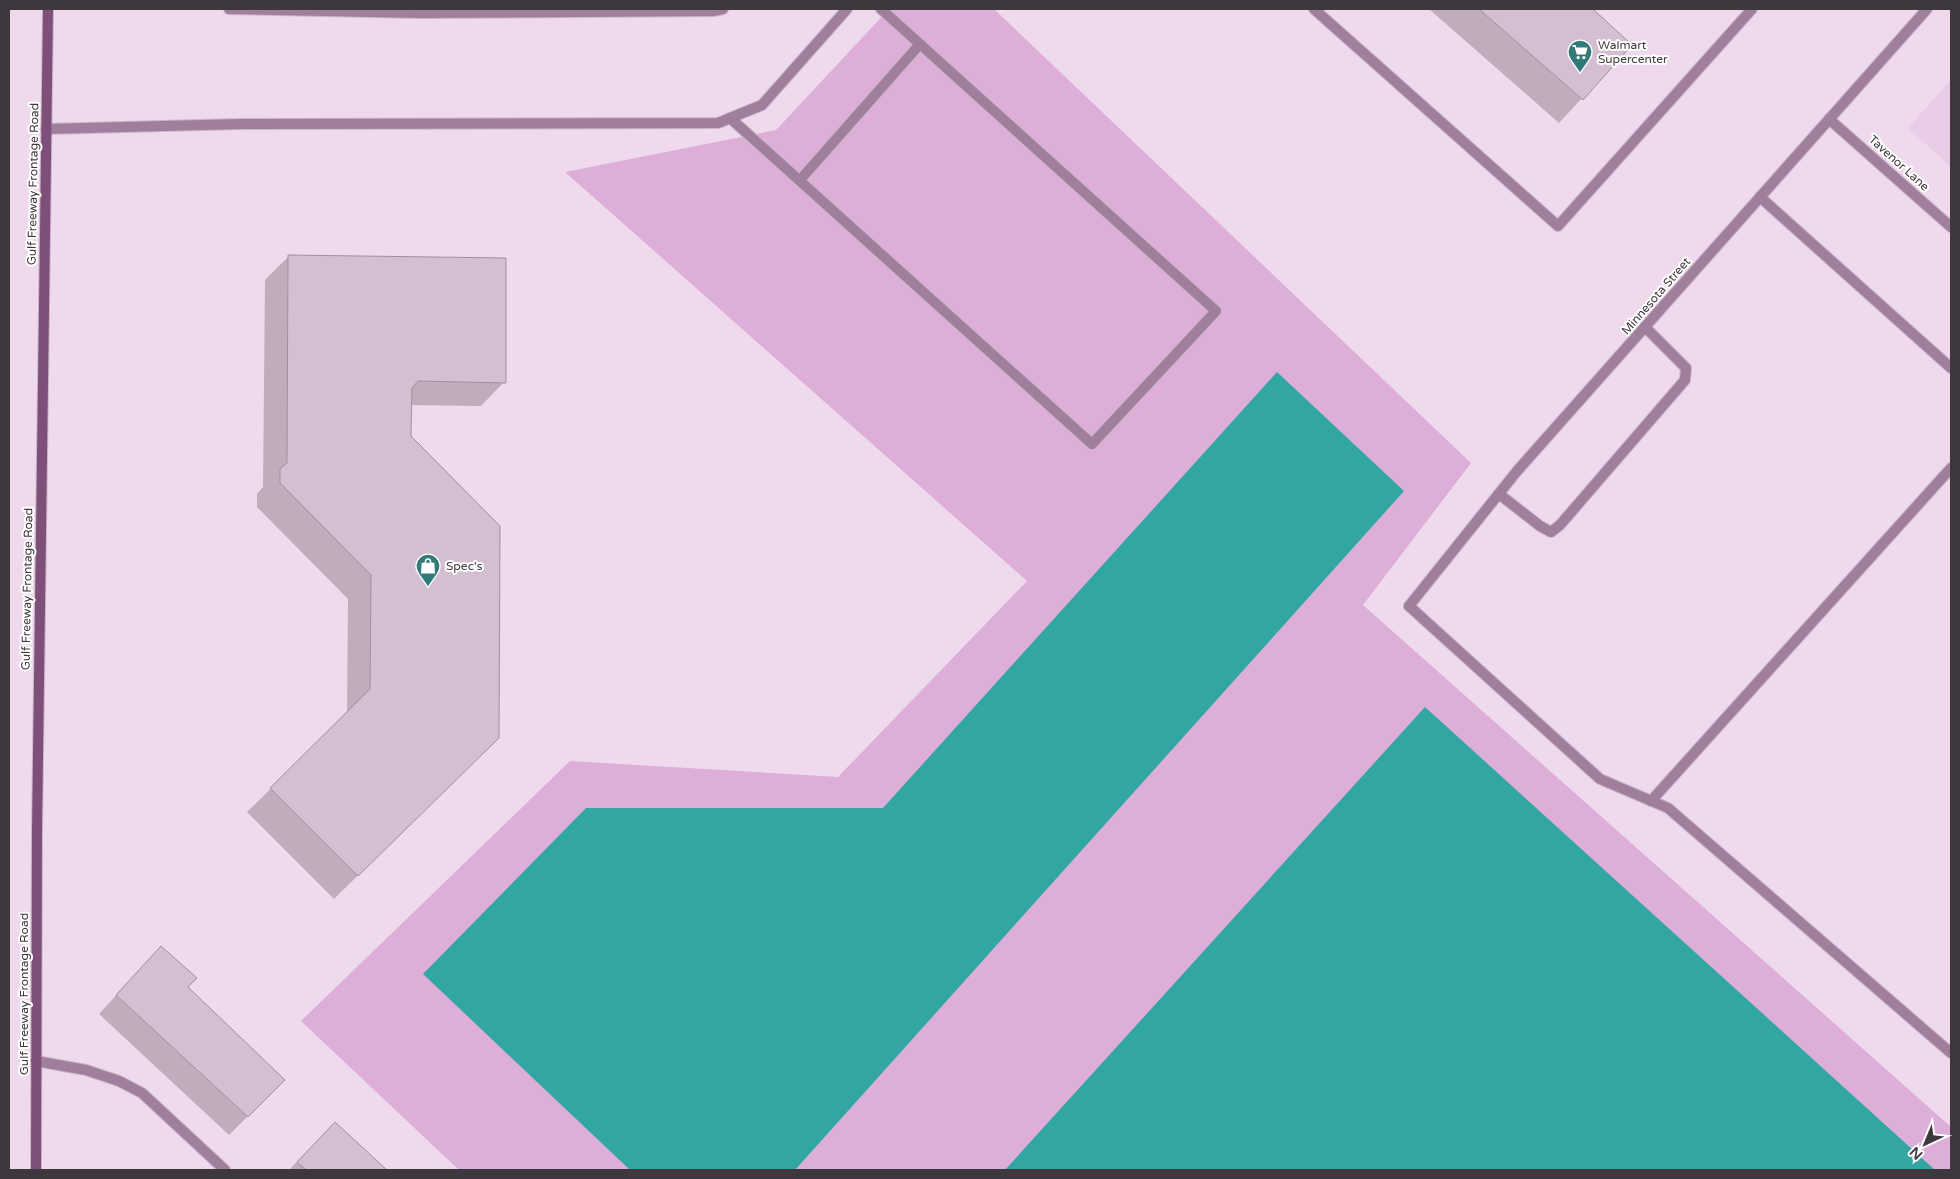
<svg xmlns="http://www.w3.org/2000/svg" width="1960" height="1179" font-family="'Varela Round',sans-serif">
	<rect width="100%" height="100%" fill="#efd9ec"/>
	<polygon fill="#e9cde6" points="1951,80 1951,167 1908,128"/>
	<polygon fill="#ddafd8" points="889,9 994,9 1471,463 1363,605 1951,1127 1951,1170 459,1170 301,1021 570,761 838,777 1027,581 565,172 776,130"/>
	<g fill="#32a6a2">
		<polygon points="1277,372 1404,491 795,1170 630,1170 423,974 586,808 883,808"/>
		<polygon points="1425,707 1935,1170 1005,1170"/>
	</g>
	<g fill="#0003">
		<polygon points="1429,9 1594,9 1593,11 1631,45 1559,123"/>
		<polygon points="288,257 504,382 481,406 410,405 410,436 498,737 334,899 247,812 347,714 348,599 257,507 257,494 263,487 265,280"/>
		<polygon points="143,966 284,1080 229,1135 99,1014"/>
		<polygon points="335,1123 385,1170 289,1170"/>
	</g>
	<g fill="#d4bed1" stroke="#a38ea0">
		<polygon points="1479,9 1596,9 1594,10 1632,45 1583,100"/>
		<polygon points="288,255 506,258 506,383 418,381 412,388 411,436 500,526 499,738 358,876 270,788 370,689 371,575 280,483 280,469 287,463"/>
		<polygon points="161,946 197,978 188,987 285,1080 248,1117 116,995"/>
		<polygon points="335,1122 387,1170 306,1170 297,1162"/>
	</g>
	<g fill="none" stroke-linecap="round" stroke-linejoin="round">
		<defs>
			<g id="service">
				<polyline points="229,9 419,13 420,9"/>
				<polyline points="1314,9 1558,226 1752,9"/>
				<polyline points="419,13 713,11 723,9"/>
				<polyline points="730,118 1092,444 1216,311 881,9"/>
				<polyline points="46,129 241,124 718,123 762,105 847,9"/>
				<polyline points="800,180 920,44"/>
				<polyline points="1760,197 1951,368"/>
				<polyline points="1499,494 1540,526 1551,532 1560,525 1685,380 1686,368 1645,327"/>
				<polyline points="1409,606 1600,779 1668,808 1951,1053"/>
				<polyline points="1651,801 1951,468"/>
				<polyline points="36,1061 86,1070 119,1081 142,1093 225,1170"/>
			</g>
			<g id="minor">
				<polyline points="1829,119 1951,227"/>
				<polyline points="1409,606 1517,471 1927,9"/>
			</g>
			<polyline id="secondary" points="36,1170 37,831 48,9"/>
		</defs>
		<use href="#service" stroke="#c8b5c6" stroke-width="12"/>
		<use href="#minor" stroke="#c8b5c6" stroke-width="12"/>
		<use href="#secondary" stroke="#c8b5c6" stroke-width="12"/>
		<use href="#service" stroke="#9f7f9b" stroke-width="10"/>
		<use href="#minor" stroke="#9f7f9b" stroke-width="10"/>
		<use href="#secondary" stroke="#7d4f79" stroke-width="10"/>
	</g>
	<defs>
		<symbol id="supermarket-pin" viewBox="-11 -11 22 30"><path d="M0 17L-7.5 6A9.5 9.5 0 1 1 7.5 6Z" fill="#327a78" stroke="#fff"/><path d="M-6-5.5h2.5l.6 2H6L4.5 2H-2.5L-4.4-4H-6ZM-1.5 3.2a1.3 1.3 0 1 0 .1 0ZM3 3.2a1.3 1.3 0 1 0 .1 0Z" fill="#fff"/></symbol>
		<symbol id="shop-pin" viewBox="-11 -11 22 30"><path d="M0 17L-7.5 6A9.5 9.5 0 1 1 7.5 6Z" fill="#327a78" stroke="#fff"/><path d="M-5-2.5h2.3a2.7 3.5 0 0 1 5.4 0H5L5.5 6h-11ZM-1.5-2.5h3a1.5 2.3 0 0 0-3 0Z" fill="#fff"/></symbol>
	</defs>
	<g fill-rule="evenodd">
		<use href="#supermarket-pin" x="1566" y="38" width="28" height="38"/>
		<use href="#shop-pin" x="414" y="552" width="28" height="38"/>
	</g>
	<g text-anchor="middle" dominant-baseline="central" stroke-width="4" stroke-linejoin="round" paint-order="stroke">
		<g font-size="12" fill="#3f373e" stroke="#fff" text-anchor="start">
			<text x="1598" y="45">Walmart<tspan x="1598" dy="14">Supercenter</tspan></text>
			<text x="446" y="566">Spec's</text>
		</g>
		<g font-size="12" fill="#3f373e" stroke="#fff">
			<text transform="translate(1899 163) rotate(42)">Tavenor Lane</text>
			<text transform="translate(33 184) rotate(-89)">Gulf Freeway Frontage Road</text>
			<text transform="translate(1656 296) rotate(-49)">Minnesota Street</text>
			<text transform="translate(27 589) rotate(-89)">Gulf Freeway Frontage Road</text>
			<text transform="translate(24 994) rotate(-90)">Gulf Freeway Frontage Road</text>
		</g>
	</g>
	<rect width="1960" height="1179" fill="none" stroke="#3f373e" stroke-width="20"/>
	<g transform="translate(1925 1144) rotate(224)" stroke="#ffffff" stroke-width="4" paint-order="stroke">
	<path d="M0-4L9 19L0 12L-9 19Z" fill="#3f373e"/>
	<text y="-8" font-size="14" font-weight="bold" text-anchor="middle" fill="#3f373e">N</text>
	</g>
</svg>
